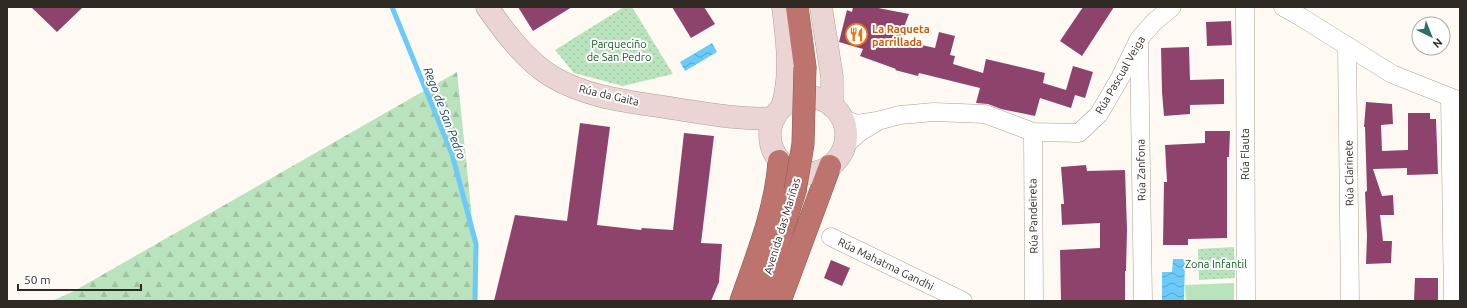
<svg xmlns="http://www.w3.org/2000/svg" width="1467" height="308" font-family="Ubuntu,sans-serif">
	<defs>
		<pattern id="forest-firs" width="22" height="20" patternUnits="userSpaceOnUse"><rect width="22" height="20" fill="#b9e3bd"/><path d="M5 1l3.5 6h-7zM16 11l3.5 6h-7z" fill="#9fc3a2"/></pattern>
		<pattern id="park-dots" width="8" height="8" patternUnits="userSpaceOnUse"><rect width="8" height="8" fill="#b9e3bd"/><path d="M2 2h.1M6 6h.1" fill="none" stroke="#9fc3a2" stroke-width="1.8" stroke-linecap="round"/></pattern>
		<pattern id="water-waves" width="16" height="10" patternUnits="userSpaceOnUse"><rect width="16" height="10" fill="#6bcaf9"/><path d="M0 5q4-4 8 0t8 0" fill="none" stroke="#58a4c9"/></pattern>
	</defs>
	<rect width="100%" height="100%" fill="#fefaf3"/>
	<polygon fill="url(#forest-firs)" points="457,72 473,228 476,301 52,301 74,291"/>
	<g fill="url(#park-dots)">
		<polygon points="624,7 632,7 673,74 623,86 574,73 555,50"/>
		<polygon points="1234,247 1235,278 1199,280 1198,249"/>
	</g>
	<polygon fill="#b9e3bd" points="1234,283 1234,301 1186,301 1185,285"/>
	<g fill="url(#water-waves)">
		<polygon points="712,43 717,52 685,71 680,62"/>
		<polygon points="1173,259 1185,259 1184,301 1162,301 1162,272 1172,272"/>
	</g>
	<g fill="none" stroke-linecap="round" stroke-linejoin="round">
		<polyline stroke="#6bcaf9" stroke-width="5" points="392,7 452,154 476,244 475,301"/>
	</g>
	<g fill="#8e436c">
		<polygon points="31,7 83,7 57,32"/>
		<polygon points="518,7 572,7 533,31"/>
		<polygon points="672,7 704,7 715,24 691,38"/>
		<polygon points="853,7 873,7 909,14 899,40 935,48 939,32 955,36 950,55 955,56 953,64 983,73 986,59 1045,73 1043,83 1066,90 1073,66 1093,72 1085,98 1075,95 1071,108 1040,98 1035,116 1001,109 988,104 976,103 980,88 919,73 918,76 895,70 896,69 860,56 863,49 839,42 847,10 852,12"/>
		<polygon points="1083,7 1114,7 1082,56 1060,41"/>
		<polygon points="1231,21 1232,45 1207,46 1206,22"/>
		<polygon points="1189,47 1190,80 1224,79 1224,104 1190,105 1190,114 1164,116 1162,92 1161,48"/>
		<polygon points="1366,102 1392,104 1393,124 1381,125 1382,151 1408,150 1408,113 1430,113 1430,119 1436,119 1438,174 1407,175 1407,168 1373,169 1382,196 1393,195 1394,215 1380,215 1383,241 1392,241 1391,263 1366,264 1367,236 1365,192 1367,191 1365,127 1364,127"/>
		<polygon points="580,123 610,127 597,225 641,230 642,228 673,230 684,133 714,136 701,243 722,244 719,282 711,301 494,301 515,215 567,221"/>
		<polygon points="1205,131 1230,131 1229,157 1227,157 1227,238 1188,239 1188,245 1163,245 1164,182 1167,182 1165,145 1205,143"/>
		<polygon points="1086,165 1087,171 1125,170 1127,230 1126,271 1125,271 1125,301 1061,301 1060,250 1100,248 1100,223 1062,225 1061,204 1064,204 1061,167"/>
		<polygon points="831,260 850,268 842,286 824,278"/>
		<polygon points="1415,278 1438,278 1438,301 1414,301"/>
	</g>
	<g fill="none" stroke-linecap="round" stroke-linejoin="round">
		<defs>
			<g id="street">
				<polyline points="1245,7 1246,301"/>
				<polyline points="1283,7 1301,17 1392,74 1460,101"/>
				<polyline points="1139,42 1143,301"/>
				<polyline points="1347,46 1350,301"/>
				<polyline points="1450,97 1453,301"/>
				<polyline points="843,119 857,124 877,121 900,115 934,112 985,114 1033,132 1079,133 1099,114 1120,78 1139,39 1154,22 1172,7"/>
				<polyline points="1033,132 1034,301"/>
				<polyline points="845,145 860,132 875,123"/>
				<polyline points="831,237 963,301"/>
			</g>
			<g id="secondary">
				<path d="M487,7c17,24 38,53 64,69 38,23 83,26 126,33 32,5 64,11 97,9"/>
				<polyline points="821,7 832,77 832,106"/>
				<circle cx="808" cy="135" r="38"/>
				<path d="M782,107c10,-32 5,-67 1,-100"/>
			</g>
			<g id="highway">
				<polyline points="797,7 805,67"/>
				<path d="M741,301c16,-46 35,-92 38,-140"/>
				<polyline points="758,301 782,232 795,191"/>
				<polyline points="780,301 830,166"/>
			</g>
		</defs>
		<use href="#street" stroke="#aba190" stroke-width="19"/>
		<use href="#secondary" stroke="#aba190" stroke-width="23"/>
		<use href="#highway" stroke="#8b5a54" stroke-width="23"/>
		<use href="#street" stroke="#fff" stroke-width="18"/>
		<use href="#secondary" stroke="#ebd5d4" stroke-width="22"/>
		<use href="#highway" stroke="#bd736e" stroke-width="22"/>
		<defs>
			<polyline id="highway-bridge" points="795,191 803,144 805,67"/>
		</defs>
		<use href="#highway-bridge" stroke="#8b5a54" stroke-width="23" stroke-linecap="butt"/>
		<use href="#highway-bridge" stroke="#bd736e" stroke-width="22"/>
	</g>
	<defs>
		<symbol id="restaurant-ring" viewBox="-11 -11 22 22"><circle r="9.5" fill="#fff" stroke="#e8710a" stroke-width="1.5"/><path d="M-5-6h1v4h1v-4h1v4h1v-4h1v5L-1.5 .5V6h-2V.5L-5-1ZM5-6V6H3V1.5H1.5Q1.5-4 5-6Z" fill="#e8710a"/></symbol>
	</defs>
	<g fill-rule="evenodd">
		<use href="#restaurant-ring" x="844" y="22" width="25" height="25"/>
	</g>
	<g text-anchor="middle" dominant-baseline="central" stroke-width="4" stroke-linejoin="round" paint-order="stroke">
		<g font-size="11" font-weight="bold" fill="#c56008" stroke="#fff" text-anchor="start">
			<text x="872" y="29">La Raqueta<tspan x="872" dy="13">parrillada</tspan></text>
		</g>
		<g font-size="11" fill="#0e5c23" stroke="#fff">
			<text x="619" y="44">Parqueciño<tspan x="619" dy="13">de San Pedro</tspan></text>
			<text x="1216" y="264">Zona Infantil</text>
		</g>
		<g font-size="11" fill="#2f2b24" stroke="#fff">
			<text transform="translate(1120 75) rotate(-60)">Rúa Pascual Veiga</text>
			<text transform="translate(609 95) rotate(13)">Rúa da Gaita</text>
			<text transform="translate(1245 154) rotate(-90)">Rúa Flauta</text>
			<text transform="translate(1141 170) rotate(-91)">Rúa Zanfona</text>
			<text transform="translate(1349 173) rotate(-91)">Rúa Clarinete</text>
			<text transform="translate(1033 216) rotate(-91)">Rúa Pandeireta</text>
			<text transform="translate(782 226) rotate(-73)">Avenida das Mariñas</text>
			<text transform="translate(886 264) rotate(26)">Rúa Mahatma Gandhi</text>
		</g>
		<g font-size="12" font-style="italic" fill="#214a5e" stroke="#fff">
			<text transform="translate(445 113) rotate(69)">Rego de San Pedro</text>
		</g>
	</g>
	<rect width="1467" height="308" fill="none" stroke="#2f2b24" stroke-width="16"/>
	<g transform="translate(1431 36) rotate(137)"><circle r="19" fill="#ffffff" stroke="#acaaa7"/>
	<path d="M0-3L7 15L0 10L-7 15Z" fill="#2c7268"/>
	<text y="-6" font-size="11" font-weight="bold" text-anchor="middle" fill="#2f2b24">N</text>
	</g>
	<path d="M18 284v6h123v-6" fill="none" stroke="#2f2b24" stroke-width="2"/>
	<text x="24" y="284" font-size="12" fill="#2f2b24" stroke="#ffffff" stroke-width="3" paint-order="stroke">50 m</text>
</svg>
